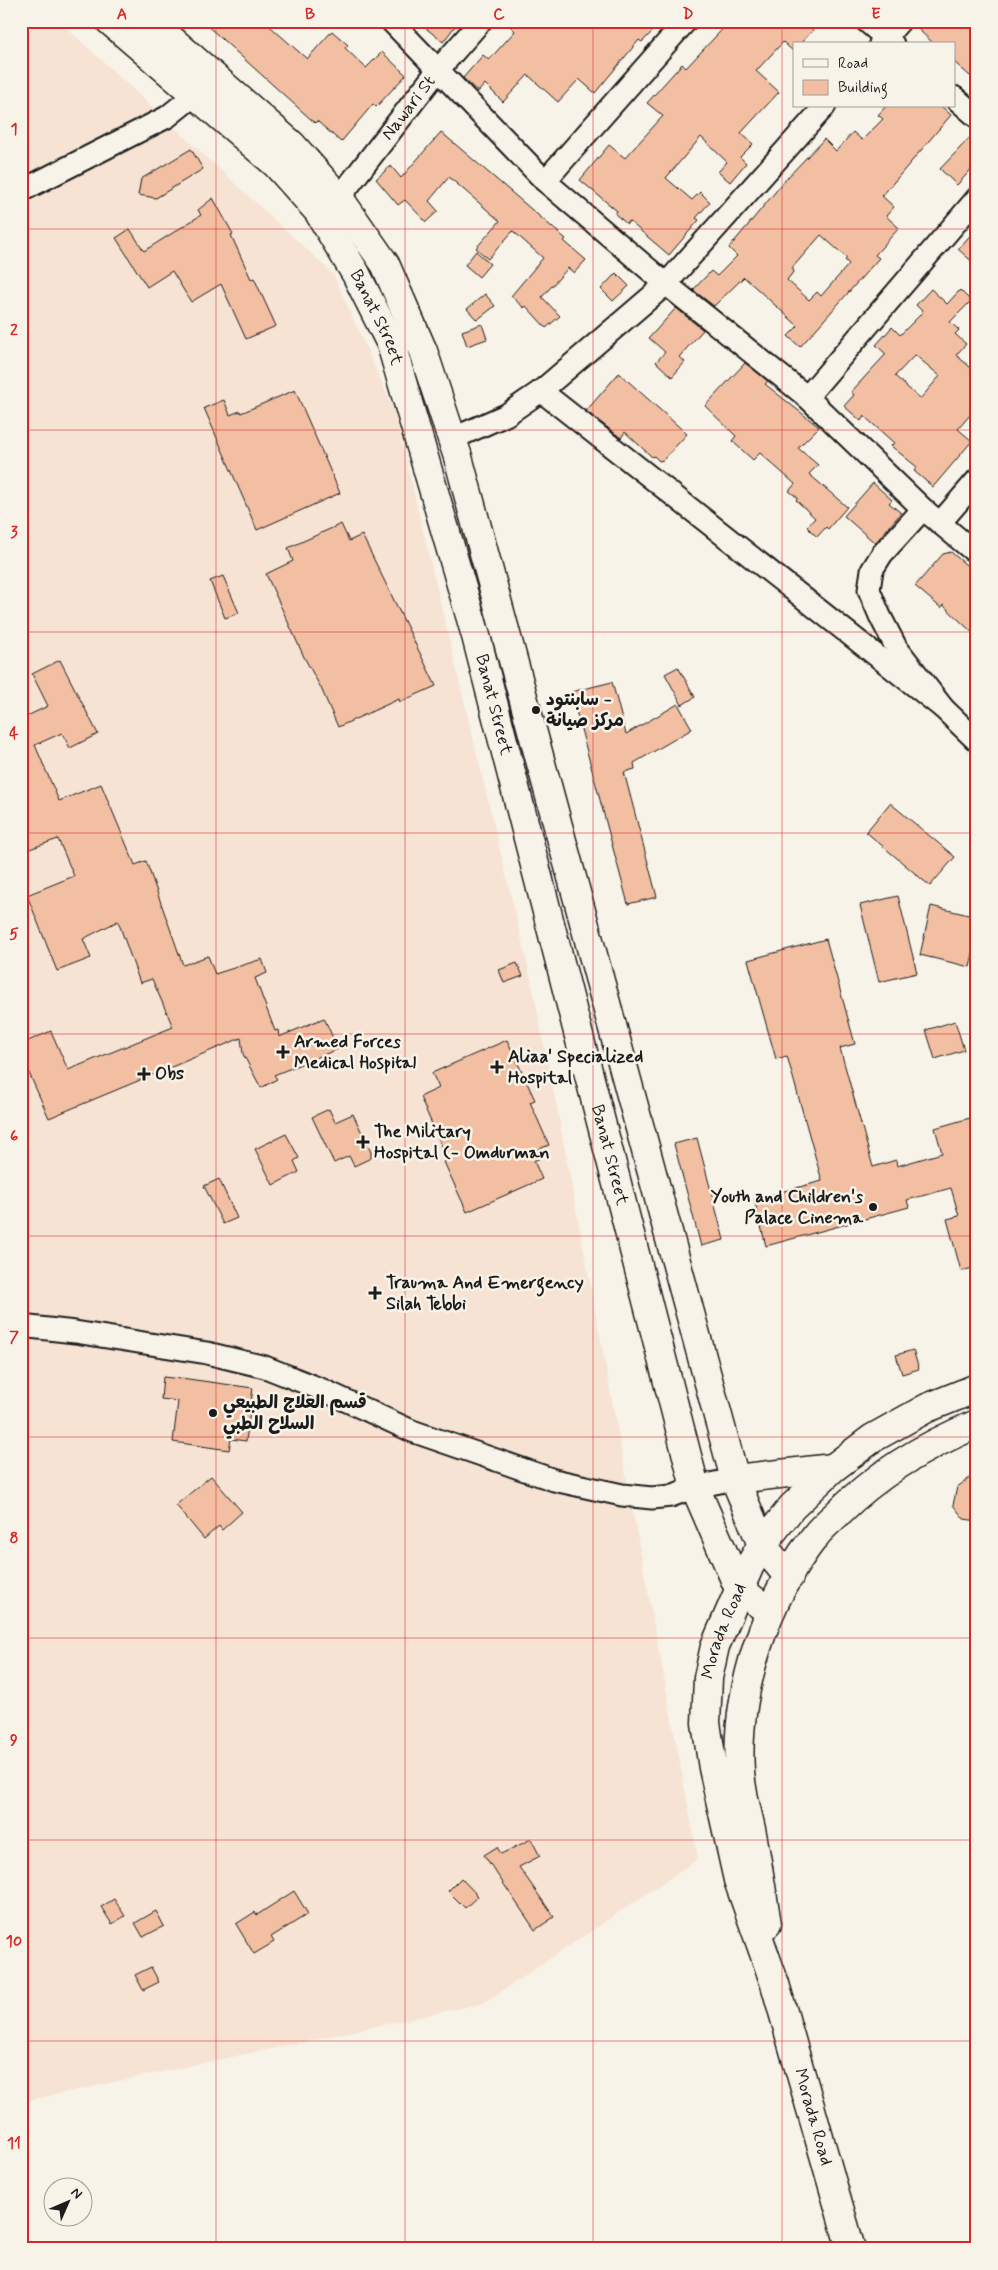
<svg xmlns="http://www.w3.org/2000/svg" width="998" height="2270" font-family="Mynerve,'Playpen Sans Arabic',sans-serif">
	<rect width="100%" height="100%" fill="#f7f3e8"/>
	<filter id="ink" filterUnits="userSpaceOnUse"><feTurbulence type="fractalNoise" baseFrequency=".02" numOctaves="2"/><feDisplacementMap in="SourceGraphic" scale="10" xChannelSelector="R" yChannelSelector="G"/><feConvolveMatrix kernelMatrix="1 2 1 2 8 2 1 2 1" color-interpolation-filters="sRGB"/></filter>
	<g filter="url(#ink)">
		<polygon fill="#f6e3d3" points="21,21 59,21 333,274 394,410 530,975 561,1129 698,1859 484,2003 21,2102"/>
		<g fill="#f2bfa2" stroke="#1c1c1c" fill-rule="evenodd">
			<polygon points="202,21 264,21 307,59 332,31 348,45 345,48 366,68 382,52 406,75 376,107 373,104 341,142 317,121 315,123"/>
			<polygon points="417,21 459,21 443,42"/>
			<polygon points="505,21 647,21 655,29 642,42 639,40 595,93 579,79 558,102 528,75 503,102 485,84 478,92 463,78 483,55 489,60 515,31"/>
			<polygon points="730,21 803,21 813,30 800,44 794,44 793,51 783,42 756,71 779,92 741,133 753,144 740,157 746,163 730,182 718,172 727,162 701,137 666,178 692,200 700,192 710,202 696,218 699,220 669,255 629,221 627,224 615,214 617,211 580,180 609,145 625,158 663,116 647,103 682,64 686,68"/>
			<polygon points="925,21 977,21 977,82 954,62 954,44 934,44 918,29"/>
			<path d="M886,106h55l10,9 -69,81 12,11 -8,9 13,12 -24,27 4,3 -79,89 -12,-11 10,-10 -54,-49 -30,29 -21,-16 18,-19 6,5 20,-20 -8,-8 57,-69 38,-40 12,12 17,-19 9,8 21,-21 -5,-4zM821,235l26,23 -2,2 4,4 -28,32 -4,-4 -8,8 -22,-20 7,-9 -2,-3z"/>
			<polygon points="977,130 977,163 957,185 940,169"/>
			<polygon points="441,132 566,239 564,241 586,260 574,273 568,268 542,297 560,316 546,328 526,306 524,308 511,296 543,258 513,231 488,259 476,248 500,221 449,177 429,201 438,211 426,222 405,200 398,205 376,179 391,166 401,178"/>
			<polygon points="191,149 203,169 156,198 138,195 141,179"/>
			<polygon points="213,198 233,234 231,235 251,279 254,278 276,326 246,339 221,284 191,302 172,271 147,287 116,238 130,229 144,251 201,215 198,210"/>
			<polygon points="977,228 977,266 958,249"/>
			<polygon points="476,251 490,264 479,277 465,265"/>
			<polygon points="616,273 629,286 613,301 601,289"/>
			<path d="M931,289l16,15 13,-14 11,11 -21,21 9,8 -4,4 11,10 -10,11 21,18v34l-19,22 14,12 -39,46 -19,-16 3,-4 -26,-21 3,-3 -30,-27 -3,5 -17,-15 10,-11 -3,-3 35,-38 -10,-9 16,-18 8,8 23,-23 -7,-7zM915,355l25,21 -20,23 -25,-23z"/>
			<polygon points="485,294 495,306 477,320 467,309"/>
			<polygon points="676,308 703,330 679,357 685,362 672,377 656,362 665,352 649,338"/>
			<polygon points="482,324 487,339 467,346 462,331"/>
			<polygon points="745,363 768,381 765,384 819,427 798,448 818,465 809,474 847,507 828,529 826,527 817,537 807,527 815,518 796,500 798,498 789,491 795,484 760,453 753,460 732,441 736,436 705,406"/>
			<polygon points="619,373 687,434 663,460 659,461 654,456 652,457 625,432 621,438 586,411"/>
			<polygon points="295,390 340,493 257,530 204,408 224,400 230,415 240,411 241,413"/>
			<polygon points="873,483 892,500 889,503 901,513 875,543 844,516"/>
			<polygon points="341,524 349,541 362,535 436,686 400,702 399,699 338,727 321,688 304,657 266,574 293,561 288,548"/>
			<polygon points="951,552 972,570 970,573 977,579 977,637 943,605 941,608 915,586 943,554"/>
			<polygon points="223,576 239,613 225,618 210,581"/>
			<polygon points="60,660 98,734 70,748 62,733 35,745 59,801 101,784 135,865 146,861 183,965 208,956 215,974 262,959 267,973 255,978 275,1031 278,1030 279,1037 324,1018 338,1049 274,1075 277,1079 261,1088 243,1054 241,1038 49,1118 21,1055 21,1044 51,1031 68,1070 173,1027 152,979 140,983 118,921 83,939 91,958 57,971 27,895 74,876 58,839 21,852 21,713 23,718 48,706 32,674"/>
			<polygon points="678,667 695,697 682,705 665,674"/>
			<polygon points="612,682 626,734 678,704 692,729 634,763 635,769 624,772 657,897 628,904 571,692"/>
			<polygon points="890,803 955,857 930,886 866,832"/>
			<polygon points="898,896 917,973 879,982 860,905"/>
			<polygon points="931,906 977,917 977,936 970,967 920,955"/>
			<polygon points="826,939 855,1044 840,1048 873,1167 896,1160 897,1166 942,1153 935,1128 977,1116 977,1267 961,1271 947,1219 959,1216 951,1188 907,1200 909,1207 766,1246 754,1199 822,1181 787,1056 776,1059 748,960"/>
			<polygon points="517,963 523,976 504,983 499,970"/>
			<polygon points="955,1021 964,1050 935,1059 926,1030"/>
			<polygon points="507,1040 535,1100 530,1102 549,1145 539,1149 542,1157 534,1161 542,1179 467,1212 444,1162 448,1160 420,1097 439,1088 432,1073"/>
			<polygon points="329,1109 335,1122 353,1114 371,1152 371,1158 354,1166 349,1156 334,1163 312,1117"/>
			<polygon points="286,1134 299,1158 294,1161 299,1172 273,1185 255,1149"/>
			<polygon points="697,1138 724,1240 701,1246 674,1144"/>
			<polygon points="219,1179 237,1218 223,1224 204,1186"/>
			<polygon points="913,1350 919,1369 902,1374 896,1355"/>
			<polygon points="163,1377 181,1379 181,1378 253,1388 246,1441 231,1439 229,1450 173,1442 178,1401 161,1399"/>
			<polygon points="977,1473 977,1521 964,1519 953,1505 957,1487"/>
			<polygon points="211,1476 242,1512 222,1530 219,1526 204,1539 176,1505"/>
			<polygon points="531,1839 540,1856 519,1867 554,1917 535,1930 484,1855 497,1847 501,1854"/>
			<polygon points="461,1878 478,1896 465,1908 448,1891"/>
			<polygon points="294,1891 308,1914 271,1937 274,1942 254,1954 236,1924 255,1912 257,1915"/>
			<polygon points="114,1899 125,1916 112,1924 101,1907"/>
			<polygon points="156,1911 164,1926 143,1937 135,1923"/>
			<polygon points="151,1967 159,1982 143,1990 135,1975"/>
		</g>
		<g fill="none" stroke-linecap="round" stroke-linejoin="round">
			<defs>
				<g id="minor">
					<polyline points="391,21 545,181 666,284 807,397 923,509 977,554"/>
					<polyline points="866,21 893,44"/>
					<polyline points="880,44 900,21"/>
					<polyline points="954,97 977,117"/>
					<polyline points="545,181 686,21"/>
					<polyline points="21,191 167,117 207,85"/>
					<path id="s1" d="M339,198l99,-128 43,-49"/>
					<polyline points="541,391 943,708"/>
					<polyline points="807,397 977,198"/>
					<polyline points="452,439 506,415 541,391 666,284 825,106"/>
					<polyline points="923,509 882,554 872,570 869,590 880,616 896,647 943,708 977,741"/>
					<polyline points="940,523 977,480"/>
					<polyline points="21,1326 75,1332 207,1353 265,1367 323,1390 412,1431 554,1480 622,1495 652,1498 671,1496 695,1487 735,1479"/>
				</g>
				<g id="secondary">
					<path id="s2" d="M110,21l166,143 42,47 38,63 35,70 85,292 219,851 44,102 31,23"/>
					<polyline points="150,21 292,145 339,198 385,264 423,351 458,457 735,1479 762,1545 789,1577"/>
				</g>
				<g id="primary">
					<polyline points="735,1479 833,1468"/>
					<path d="M767,1924c-5,-30 -9,-60 -15,-90 -4,-20 -11,-42 -12,-63 -5,-81 26,-173 76,-236 6,-8 15,-15 22,-22 40,-40 86,-67 139,-89"/>
					<path id="s3" d="M851,2249l-76,-265 -37,-104 -25,-112 -7,-45 2,-45 7,-32 35,-81 12,-20 30,-38 41,-39 40,-30 54,-30 50,-20"/>
				</g>
			</defs>
			<use href="#minor" stroke="#1c1c1c" stroke-width="25"/>
			<use href="#secondary" stroke="#1c1c1c" stroke-width="31"/>
			<use href="#primary" stroke="#1c1c1c" stroke-width="31"/>
			<use href="#minor" stroke="#f7f3e8" stroke-width="21"/>
			<use href="#secondary" stroke="#f7f3e8" stroke-width="28"/>
			<use href="#primary" stroke="#f7f3e8" stroke-width="28"/>
		</g>
	</g>
	<path fill="none" stroke="#d62828" stroke-width="1" stroke-opacity="0.55" d="M216,21v2228M405,21v2228M593,21v2228M782,21v2228M21,229h956M21,430h956M21,632h956M21,833h956M21,1034h956M21,1236h956M21,1437h956M21,1638h956M21,1840h956M21,2041h956"/>
	<g fill="#1c1c1c" stroke="#f7f3e8" stroke-width="2">
		<circle cx="536" cy="710" r="5"/>
		<path d="M280.5 1044.5h5v5h5v5h-5v5h-5v-5h-5v-5h5z"/>
		<path d="M494.5 1059.5h5v5h5v5h-5v5h-5v-5h-5v-5h5z"/>
		<path d="M141.5 1066.5h5v5h5v5h-5v5h-5v-5h-5v-5h5z"/>
		<path d="M360.5 1134.5h5v5h5v5h-5v5h-5v-5h-5v-5h5z"/>
		<circle cx="873" cy="1207" r="5"/>
		<path d="M372.5 1285.5h5v5h5v5h-5v5h-5v-5h-5v-5h5z"/>
		<circle cx="213" cy="1413" r="5"/>
	</g>
	<g text-anchor="middle" dominant-baseline="central" stroke-width="5" stroke-linejoin="round" paint-order="stroke">
		<g font-size="18" fill="#1c1c1c" stroke="#f7f3e8">
			<text stroke="none"><textPath href="#s1" startOffset="114">Nawari St</textPath></text>
			<text stroke="none"><textPath href="#s2" startOffset="404">Banat Street</textPath></text>
			<text stroke="none"><textPath href="#s2" startOffset="809">Banat Street</textPath></text>
			<text stroke="none"><textPath href="#s2" startOffset="1274">Banat Street</textPath></text>
			<text stroke="none"><textPath href="#s3" startOffset="641">Morada Road</textPath></text>
			<text transform="translate(813 2117) rotate(74)">Morada Road</text>
		</g>
		<g font-size="18" font-weight="bold" fill="#1c1c1c" stroke="#f7f3e8" text-anchor="start">
			<text x="546" y="700">سابنتود -<tspan x="546" dy="21">مركز صيانة</tspan></text>
			<text x="294" y="1042">Armed Forces<tspan x="294" dy="21">Medical Hospital</tspan></text>
			<text x="508" y="1057">Aliaa' Specialized<tspan x="508" dy="21">Hospital</tspan></text>
			<text x="155" y="1074">Obs</text>
			<text x="374" y="1132">The Military<tspan x="374" dy="21">Hospital (- Omdurman</tspan></text>
			<text x="863" y="1197" text-anchor="end">Youth and Children's<tspan x="863" dy="21">Palace Cinema</tspan></text>
			<text x="386" y="1283">Trauma And Emergency<tspan x="386" dy="21">Silah Tebbi</tspan></text>
			<text x="223" y="1403">قسم العلاج الطبيعي<tspan x="223" dy="21">السلاح الطبي</tspan></text>
		</g>
	</g>
	<rect width="998" height="2270" fill="none" stroke="#f7f3e8" stroke-width="55"/>
	<rect x="793" y="42" width="162" height="65" fill="#f7f3e8" stroke="#9f9d96"/>
	<rect x="803" y="59" width="25" height="8" fill="#f7f3e8" stroke="#9f9d96"/>
	<text x="838" y="68" font-size="15" fill="#1c1c1c">Road</text>
	<rect x="803" y="80" width="25" height="15" fill="#f2bfa2" stroke="#9f9d96"/>
	<text x="838" y="92" font-size="15" fill="#1c1c1c">Building</text>
	<g transform="translate(68 2202) rotate(45)"><circle r="24" fill="#f7f3e8" stroke="#9f9d96"/>
	<path d="M0-4L9 19L0 12L-9 19Z" fill="#1c1c1c"/>
	<text y="-8" font-size="14" font-weight="bold" text-anchor="middle" fill="#1c1c1c">N</text>
	</g>
	<rect x="28" y="28" width="942" height="2214" fill="none" stroke="#d62828" stroke-width="2"/>
	<g font-size="16" text-anchor="middle" font-weight="bold" fill="#d62828">
		<text x="122" y="19">A</text>
		<text x="310" y="19">B</text>
		<text x="499" y="19">C</text>
		<text x="688" y="19">D</text>
		<text x="876" y="19">E</text>
		<text x="14" y="134">1</text>
		<text x="14" y="335">2</text>
		<text x="14" y="537">3</text>
		<text x="14" y="738">4</text>
		<text x="14" y="939">5</text>
		<text x="14" y="1141">6</text>
		<text x="14" y="1342">7</text>
		<text x="14" y="1543">8</text>
		<text x="14" y="1745">9</text>
		<text x="14" y="1946">10</text>
		<text x="14" y="2148">11</text>
	</g>
</svg>
